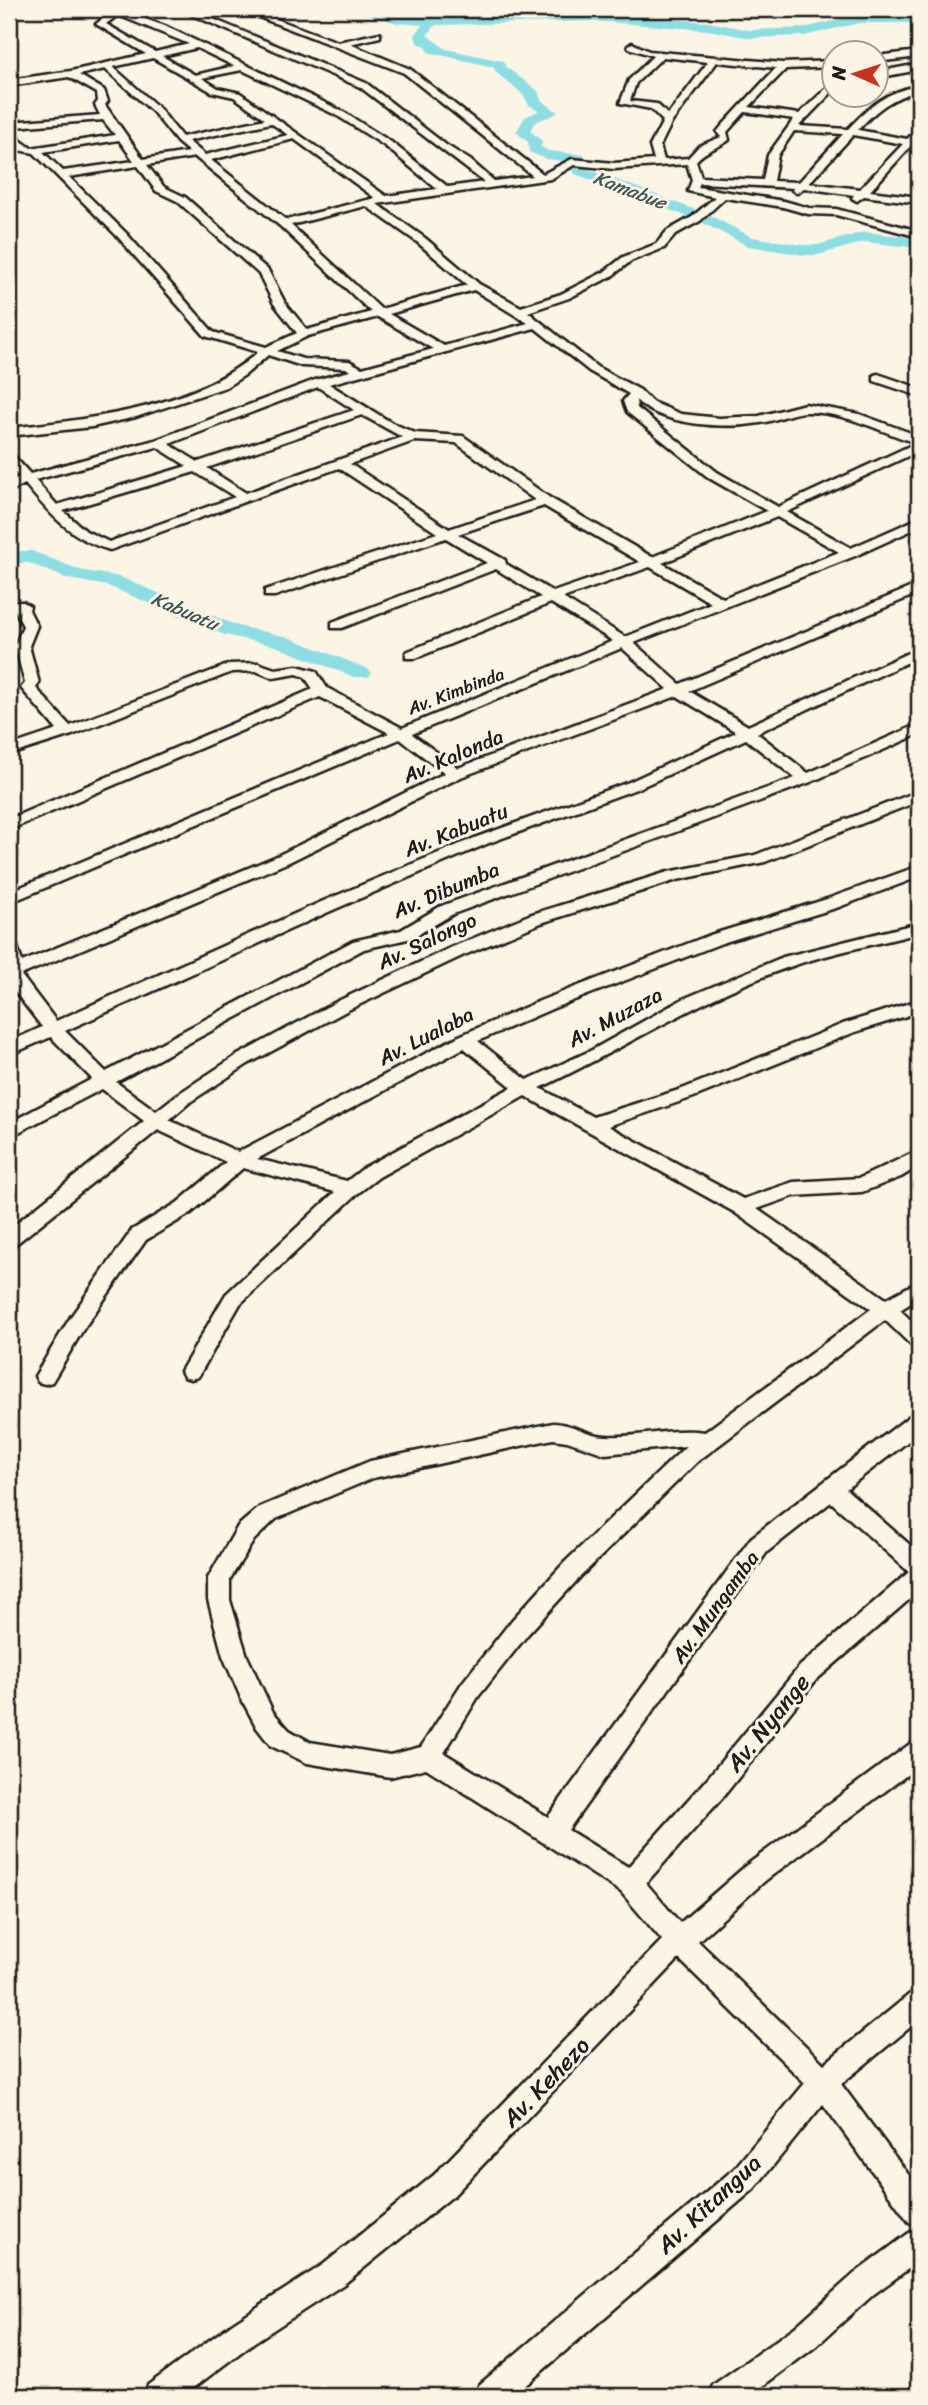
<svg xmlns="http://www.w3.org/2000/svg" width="928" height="2405" font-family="Sriracha,sans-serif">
	<rect width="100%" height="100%" fill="#fcf5e5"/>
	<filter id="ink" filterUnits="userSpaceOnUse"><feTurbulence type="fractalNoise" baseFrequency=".0143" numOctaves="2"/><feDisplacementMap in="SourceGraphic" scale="14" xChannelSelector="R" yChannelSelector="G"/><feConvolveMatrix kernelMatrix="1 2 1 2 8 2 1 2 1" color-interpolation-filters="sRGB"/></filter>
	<g filter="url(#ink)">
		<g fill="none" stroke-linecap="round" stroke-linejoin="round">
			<g fill="#8ddee3" fill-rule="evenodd">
				<path d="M350,9h20l27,6 30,2 167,-4 114,9 42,8 54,-2 55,-13h60v8h-60l-55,13 -54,2 -42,-8 -114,-9 -158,4 -9,10 19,14 57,12 3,6 32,24 3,9 17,12c-9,8 -22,4 -28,19l12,10 -1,6 8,4 35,4 6,7 -5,6 124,47 43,22 52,8h13l47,-13 55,6v10l-54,-6 -47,13h-14l-56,-9 -49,-25 -124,-47 -5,-6 5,-6 -29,-3 -17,-7 -1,-10 -12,-10 9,-15 14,-6 -10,-6c-8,-19 -28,-23 -36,-38l-65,-15 -2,-6 -9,-3 -2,-8 8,-10 -26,-2z"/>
				<polygon points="9,551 32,551 80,570 120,577 238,626 288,637 368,669 372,673 368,677 354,677 275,646 225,635 108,586 68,579 29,563 9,563"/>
			</g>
			<defs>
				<g id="minor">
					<path d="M129,9l-4,3 40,14 177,85 49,31 57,45 36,-5 -124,-95 -182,-78h11l177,74 80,62 24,15 24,21 39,-5 -129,-103 -166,-64h11l89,33 42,-9v4l-30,7 60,25 133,105 29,-15 42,4 40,-3 -4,-14 13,-25 -12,-12 -31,-6 9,-23 24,-24 -24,-8 -1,-2 4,-3 17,8 134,12 51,-2v6l-48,2 -37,38 50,7 35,-33v9l-35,36 49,3c24,-25 37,-36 71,-44v6c-27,6 -43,19 -61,39l49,9 12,-10v8l-49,54 49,6v6l-55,-7 -7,5 -5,-3 2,-3 -50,-7 -7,5 -5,-3 2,-2 -94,-5 -2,4 86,14 25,7 27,1 83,22v6l-83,-22 -28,-1 -25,-7 -58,-9 -25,23 -24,13 -12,14 -33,13 -19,15 -43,22 -41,14 69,55 43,23 12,12 29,12 38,4 40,-2 46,-12 54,10 60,22v15l-132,61 64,36 68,-30v9l-64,29 -221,87 46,41 239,-100v9l-230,98 59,35 171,-78v9l-162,76 51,40 106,-47 5,-1v9l-108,48 -358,132 -41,24 -48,11 -248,133 40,29 22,-17 58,-38 100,-54 114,-54 79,-33 139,-43 87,-17 164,-64v10l-154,61 -88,18 -136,43 -79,33 -114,54 -100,54 -58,38 -21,18 69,32 221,-116 83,-36 168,-65 117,-36 92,-33v11l-80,30 -117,36 -168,65 -76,33 49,39 65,-30 91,-51 100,-42 136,-34v10c-41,11 -84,19 -124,32 -90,30 -170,83 -255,123l53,29 89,-28 161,-65 76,-24v12l-64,20 -161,65 -86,29 135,73 50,-17 67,-4 59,-28v16l-18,11 -39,15 -68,4 -37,13 129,90 33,-18v17l-19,12 19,18v20l-7,-2 -27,-26 -187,141 -117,115 -53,58 -50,63 -34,56 104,64 203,-279 160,-123 8,-2v20l-73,56 73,64v38l-103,89 -93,117 -77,86 34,40 68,-59 162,-120 9,-3v25l-153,114 -68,61 126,123 86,-70 9,-4v30l-78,64 78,105v37l-10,-4 -86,-118 -69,85 -241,207h-38l4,-11 255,-216 71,-86 -126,-124 -225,236 -110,89 -91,59 -70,53h-39l4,-11 85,-62 91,-59 110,-89 228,-235 -41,-48 -195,-124 -36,9 -83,-14 -36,-17 -14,-18 -16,-30 -18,-42 -15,-56v-22l30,-52 22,-19 110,-46 183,-38c19,0 35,13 53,13 34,2 65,-9 99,-4l166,-123 -137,-97 -209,-116 -146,81 -22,17 -117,110 -42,73 -7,2 -7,-2 -3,-6 45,-77 109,-102 -92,-24 -52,45 -45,27 -62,88 -32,54 -7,2 -7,-2 -3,-6 35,-58 62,-88 45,-27 49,-41 -68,-32 -142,114 -7,2v-17l135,-108 -42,-32 -93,48v-14l83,-44 -41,-42 -42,18v-13l33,-15 -33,-43v-43l8,5 5,16 255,-106 168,-83 -45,-34 -391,164v-11l380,-159 -69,-36 -311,133v-11l304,-130 -8,-12 -8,-3 -24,4 -17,-7 -24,1 -160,63 -63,20v-9l48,-16 -36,-42 4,-5 -10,-37 8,-20 -8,-16h-6v-8h14l7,4 -1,4 8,16 -8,20 10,37 -3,5 34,38 160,-62 28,-1 17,6 22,-3 19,5 11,17 75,40 211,-87 -62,-38 -135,55h-10v-6l135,-55 -45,-28 -154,59h-10v-6l155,-59 -41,-25 -171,58h-10v-6l172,-57 -98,-65 -229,82c-38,-10 -61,-37 -85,-66l-16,8v-9l10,-6 -10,-12v-11l4,1 17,19 125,-34 160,-60 35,-9 -4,-3 -44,-2 -34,-11 -23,20 -19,12 -90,30 -44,10 -83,9v-8c82,-9 184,-19 249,-76l-53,-16 -87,-99 -84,-84 -16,-3 -9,-12v-16l91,-7 -5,-10 3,-4 -1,-8 -28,-16 -60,9v-6l62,-9 75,-17 -50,-30 18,-14zM118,15l71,29 -34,8 -49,-28zM197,48l37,18 -39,9 -33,-19zM663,57l45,5 -40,53 -11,-11 -27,-3 6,-18zM153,58l59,34 22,5 31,22 -83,18 -23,-29 -46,-41zM717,62l59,6 -55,59 -4,5 4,5 -22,9 -11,12 -24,2 -4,-14 12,-24zM105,69l48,43 24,30 12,10 -46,7 -38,-54 3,-4 -4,-11 -25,-15zM242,70l94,45 49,31 52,43 -51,7 -146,-103 -22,-5 -16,-10zM745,112l49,7 -26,36 -5,25 -62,-3 -5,-16c10,-12 21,-12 33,-21l-2,-8zM103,120l12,15 -84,13 -11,-8 -6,-13zM271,123l17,12 -83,20 -17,-14zM794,131l49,3 -44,48 -26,-1 5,-26zM853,135l50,9 -43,45 -51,-6zM294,139l81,59 -89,22 -75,-60zM119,140l15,21 -71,10 -20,-19zM195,157l85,69 91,86 -64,18 -22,-27 -17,-33 -83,-73 -21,-10 -17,-22zM687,164l5,16 -4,11 27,6 -23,20 -25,14 -11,13 -33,13 -19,15 -43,22 -40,13 -42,-23 -54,-46 -48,-34 174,-25 23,-14 40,4zM138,166l18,25 21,10 82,73 15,30 23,29 -31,14 -53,-15 -87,-99 -57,-56zM366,206l51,36 50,43 -86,24 -90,-84zM474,290l54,33 -84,23 -55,-32zM378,317l55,32 -71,19 -13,-7 -46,-2 -26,-8 31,-15zM535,328l54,43 40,23 -6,7 4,11 82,66 58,33 -115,46 -102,-59 -87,-62 -48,-3 -23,-10 -63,-39zM318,387l36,23 -156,52 -29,-18zM636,400c26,26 90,29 124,23 16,-2 32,-11 47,-11 38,0 74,20 109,31l-138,64 -61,-35 -80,-64zM362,415l40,22 -156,56 -39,-25zM414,441l42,2 79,57 -86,29 -99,-65zM157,447l30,19 -130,39 -22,-25zM195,472l40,25 -126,45 -23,-11 -23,-20zM544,506l96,56 -87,30 -47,-28 -1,-4 -47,-26zM777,517l62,35 -116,46 -61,-35zM650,567l61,36 -86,34 -62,-39zM622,648l46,41 -210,79 -46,-34zM677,696l59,36 -107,50 -152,55 -156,65 -265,119 -35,-46 268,-113 172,-85zM746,739l49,39 -354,128 -40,24 -48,11 -247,131 -41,-41 268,-121 156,-67 150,-55zM464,1048l48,39 -147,80 -18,14 -90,-22zM553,1439l14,2 38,13 81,-8 -121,116 -53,58 -50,63 -41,64 -31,8 -80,-13 -21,-12 -16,-18 -26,-56 -17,-56v-21l24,-39 22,-21 97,-41zM831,1502l78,70 -109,94 -95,115 -77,86 -60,-37 199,-278z"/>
					<polygon points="919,51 919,57 876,62 876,56"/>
					<polygon points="919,64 919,70 876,78 876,72"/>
					<polygon points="878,374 919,388 919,396 874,381 874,375"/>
					<polygon points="919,2229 919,2261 874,2294 815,2347 749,2396 709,2396 713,2385 795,2327 854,2274 909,2233"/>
				</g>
			</defs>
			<use href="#minor" stroke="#1c1c1c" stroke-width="5"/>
			<use href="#minor" fill="#fcf5e5" fill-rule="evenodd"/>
		</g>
	</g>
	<g text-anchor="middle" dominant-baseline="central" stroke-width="6" stroke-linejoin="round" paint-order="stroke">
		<g font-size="18" fill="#1c1c1c" stroke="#fcf5e5">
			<text transform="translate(456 691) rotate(-21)">Av. Kimbinda</text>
		</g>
		<g font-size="19" font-style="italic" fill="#3e5658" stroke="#fcf5e5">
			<text transform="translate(630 190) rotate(21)">Kamabue</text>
			<text transform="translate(185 611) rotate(23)">Kabuatu</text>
		</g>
		<g font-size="21" fill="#1c1c1c" stroke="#fcf5e5">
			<text transform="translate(453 756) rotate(-23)">Av. Kalonda</text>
			<text transform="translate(456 830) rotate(-22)">Av. Kabuatu</text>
			<text transform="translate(446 890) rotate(-23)">Av. Dibumba</text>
			<text transform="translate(427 941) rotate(-25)">Av. Salongo</text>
			<text transform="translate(615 1017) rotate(-28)">Av. Muzaza</text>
			<text transform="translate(426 1036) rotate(-27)">Av. Lualaba</text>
			<text transform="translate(715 1607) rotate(-54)">Av. Mungamba</text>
		</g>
		<g font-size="24" fill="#1c1c1c" stroke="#fcf5e5">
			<text transform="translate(768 1723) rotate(-51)">Av. Nyange</text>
			<text transform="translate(546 2082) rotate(-46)">Av. Kehezo</text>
			<text transform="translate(709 2204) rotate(-43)">Av. Kitangua</text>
		</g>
	</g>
	<rect width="928" height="2405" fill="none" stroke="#fcf5e5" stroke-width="35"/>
	<rect x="18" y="18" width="893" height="2370" fill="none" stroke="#1c1c1c" stroke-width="2.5" filter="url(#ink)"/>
	<g transform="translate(855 74) rotate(273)"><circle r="33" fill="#fcf5e5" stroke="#a29e95" stroke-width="2"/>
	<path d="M0-5L12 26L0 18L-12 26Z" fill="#c8321e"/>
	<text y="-10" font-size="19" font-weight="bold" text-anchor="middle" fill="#1c1c1c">N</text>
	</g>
</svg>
